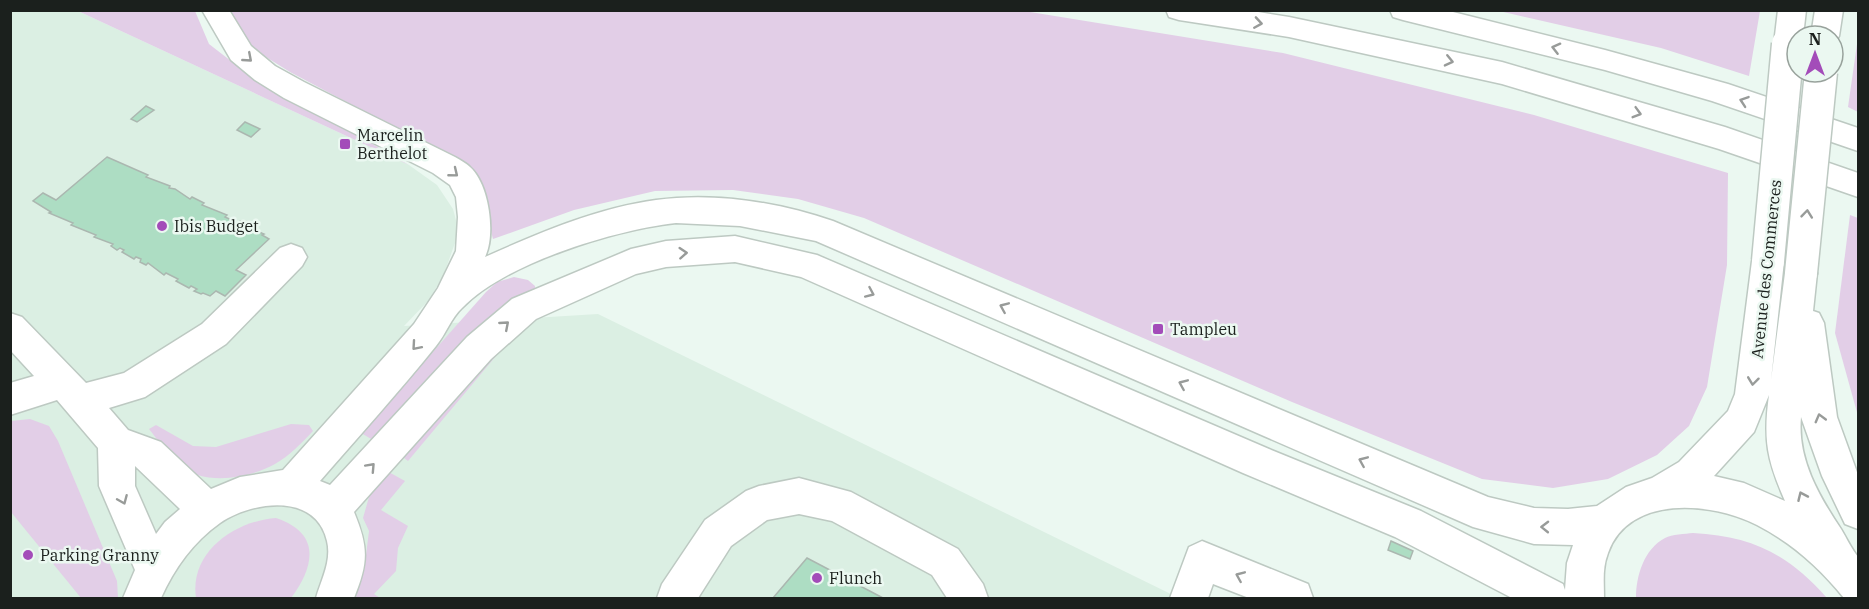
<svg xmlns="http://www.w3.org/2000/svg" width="1869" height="609" font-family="'IBM Plex Serif',serif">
	<rect width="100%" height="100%" fill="#ebf8f1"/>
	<polygon fill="#dbefe3" points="10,11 78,11 409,165 437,185 453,209 457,224 456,240 444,274 429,300 404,326 598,314 1179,598 11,598"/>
	<g fill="#e2cee7">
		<polygon points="78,11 195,11 209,44 240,68 409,165"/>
		<polygon points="228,11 1024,11 1283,53 1534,115 1728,173 1727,265 1707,387 1689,426 1657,455 1608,479 1553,488 1482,479 1292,402 864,218 798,199 733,190 655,191 574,210 493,239 489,224 456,160 290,72 250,47"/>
		<polygon points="1499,11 1760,10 1760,11 1749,76 1661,48"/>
		<polygon points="1858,37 1858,112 1848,107"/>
		<polygon points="1850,215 1858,218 1858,416 1835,333"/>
		<polygon points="514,277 528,280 535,286 535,290 378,443 361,433 486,292 497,282"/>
		<polygon points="516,332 408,461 399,454"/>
		<polygon points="30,419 49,426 58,441 117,581 118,598 81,598 11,512 11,421"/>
		<path d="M291,424l18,1 4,6c-11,12 -24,25 -38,33 -27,15 -71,22 -97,1 -11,-10 -20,-25 -29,-36l7,-4 37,21 23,1z"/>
		<polygon points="385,470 405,481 381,510 408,526 398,548 396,571 374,594 380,598 355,598 364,571 369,531 363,518 371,490"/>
		<path d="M276,518c45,15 39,48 15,80h-95c-7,-46 39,-77 80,-80z"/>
		<path d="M1693,533c59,3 95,21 134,65h-191c0,-22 8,-49 29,-60 7,-4 20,-4 28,-5z"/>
	</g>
	<g fill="#adddc3" stroke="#abb7b0" stroke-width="1.5">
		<polygon points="146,106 154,110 137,122 131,119"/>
		<polygon points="245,122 260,129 251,137 237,130"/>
		<polygon points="107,157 148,175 146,177 170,186 169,188 175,189 190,199 192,197 204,203 202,205 227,215 225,217 238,223 240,221 252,228 250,230 255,232 257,231 264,234 262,235 269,239 236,270 246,275 225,296 216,291 210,296 203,293 201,294 194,291 197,289 191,286 189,288 176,281 178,279 166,273 164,275 148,263 146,265 140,262 141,259 136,257 134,259 122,252 124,250 120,248 117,250 111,246 113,244 94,237 96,235 71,225 73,223 49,213 51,212 33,201 43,193 56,200"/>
		<polygon points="1391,541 1413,551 1410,559 1388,550"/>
		<polygon points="807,558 883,598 773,598"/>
	</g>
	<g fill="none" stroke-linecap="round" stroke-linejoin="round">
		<defs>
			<g id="minor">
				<path d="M202,10h27l22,36 24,20 29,16 151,75c5,3 11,6 15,10 19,17 26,67 15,90 54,-24 112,-49 171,-57 58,-8 122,2 177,21l655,276 46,11 34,1 29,-3 29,-19 26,-9 27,-16 49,-51 7,-17 17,-133 5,-9 11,-4 11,4 5,9 -13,119 14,-107 5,-10 11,-4 11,4 5,10 -4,38 6,2 5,10 13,94 21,58v54l-13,-5 -23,-48 -21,-59c-4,42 18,79 40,112 6,10 10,19 17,28v41h-14c-24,-30 -52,-55 -87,-73 -45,-23 -128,-31 -149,28 -6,15 -4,30 -4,45h-92l-117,-61 -152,-64 -442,-196 -66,-15 -69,5 -30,7 -100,45 -45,40 -137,153c15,36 14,51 0,86h-38c5,-18 16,-37 11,-57 -11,-49 -75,-40 -107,-18 -27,19 -46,46 -59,75h-38l12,-28 -36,-84 -1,-38 -41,-48 -47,15v-32l24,-7 -24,-26v-37l12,4 64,66 38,-10 78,-49 78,-76 11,-4 11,4 5,9 -5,9 -76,78 -81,53 -36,11 19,22 33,12 50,47 29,-12 43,-7 131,-146 24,-36 18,-37 2,-34 -2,-20 -6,-12 -17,-12 -149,-75 -29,-18 -24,-20zM676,223l64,3 76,15 657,286 61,17 39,1 -6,18 -2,27 -2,-6 -142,-73 -152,-62 -452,-194 -82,-19 -69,5 -35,8 -119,50 -45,38 -137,148 -10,-4c39,-45 79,-89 116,-135 10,-12 15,-28 26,-38 43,-45 153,-78 214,-85zM1769,395c-6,45 -2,65 16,106l-41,-18 -30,-7 40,-44zM135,466l45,43 -15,13 -9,12 -21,-48z"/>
				<polygon points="1778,10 1806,10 1803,36 1797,36 1797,51 1788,54 1778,51 1774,44"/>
				<polygon points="1815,10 1843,10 1839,36 1835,43 1833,44 1833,36 1811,36"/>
				<polygon points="799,478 851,492 958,549 983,584 988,598 947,598 932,575 832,521 799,514 767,520 731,546 698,598 657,598 662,584 705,520 746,491 759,486"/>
				<polygon points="1202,541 1308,584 1313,598 1249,598 1213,584 1208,598 1170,598 1189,547"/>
			</g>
			<g id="major">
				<polygon points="1166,10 1246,10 1289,17 1502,62 1725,127 1858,173 1858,197 1719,149 1502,84 1289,37 1179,20 1169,17"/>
				<polygon points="1390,10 1445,10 1605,50 1728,84 1858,128 1858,151 1712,101 1605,70 1403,20 1393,17"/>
			</g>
		</defs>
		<use href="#minor" stroke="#bdc9c2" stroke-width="3"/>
		<use href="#major" stroke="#bdc9c2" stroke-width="3"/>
		<use href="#minor" fill="#fff" fill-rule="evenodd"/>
		<use href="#major" fill="#fff" fill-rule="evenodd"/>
		<defs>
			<g id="minor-bridge">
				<polyline points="1768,261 1788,44"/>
				<polyline points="1801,273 1821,72"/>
			</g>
		</defs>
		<use href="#minor-bridge" stroke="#bdc9c2" stroke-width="35" stroke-linecap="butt"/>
		<use href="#minor-bridge" stroke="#fff" stroke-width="32"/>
	</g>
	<defs><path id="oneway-chevron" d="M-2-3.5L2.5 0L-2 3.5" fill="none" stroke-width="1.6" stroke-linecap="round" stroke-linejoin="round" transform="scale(1.5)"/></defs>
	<g stroke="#989b99">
		<use href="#oneway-chevron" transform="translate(1258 23) rotate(9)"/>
		<use href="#oneway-chevron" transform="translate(1556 48) rotate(-166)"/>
		<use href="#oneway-chevron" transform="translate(248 58) rotate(41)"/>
		<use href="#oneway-chevron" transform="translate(1449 61) rotate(13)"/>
		<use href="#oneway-chevron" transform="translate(1744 101) rotate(-161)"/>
		<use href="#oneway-chevron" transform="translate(1637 113) rotate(16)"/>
		<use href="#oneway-chevron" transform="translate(454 173) rotate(39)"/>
		<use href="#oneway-chevron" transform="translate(1807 214) rotate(-84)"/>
		<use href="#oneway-chevron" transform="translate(683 253) rotate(-4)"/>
		<use href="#oneway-chevron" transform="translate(870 293) rotate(24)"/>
		<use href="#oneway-chevron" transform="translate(1004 307) rotate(-157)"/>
		<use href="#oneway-chevron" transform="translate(505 325) rotate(-41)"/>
		<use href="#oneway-chevron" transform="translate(416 346) rotate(131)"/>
		<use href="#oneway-chevron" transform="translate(1753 381) rotate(97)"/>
		<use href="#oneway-chevron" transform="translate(1183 384) rotate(-157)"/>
		<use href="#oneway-chevron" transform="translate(1820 418) rotate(-105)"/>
		<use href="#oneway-chevron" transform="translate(1363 461) rotate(-157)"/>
		<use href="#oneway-chevron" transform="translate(371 467) rotate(-47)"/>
		<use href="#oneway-chevron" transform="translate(1802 496) rotate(-114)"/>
		<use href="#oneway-chevron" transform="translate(123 500) rotate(67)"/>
		<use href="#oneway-chevron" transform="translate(1545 527) rotate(-179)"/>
		<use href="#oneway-chevron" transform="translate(1240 576) rotate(-157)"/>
	</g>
	<g fill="#a34cb9" stroke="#ebf8f1" stroke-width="2">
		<rect x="339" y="138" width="12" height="12" rx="3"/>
		<circle cx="162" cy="226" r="6"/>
		<rect x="1152" y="323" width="12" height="12" rx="3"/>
		<circle cx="28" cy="555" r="6"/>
		<circle cx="817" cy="578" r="6"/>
	</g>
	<g text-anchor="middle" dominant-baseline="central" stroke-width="5" stroke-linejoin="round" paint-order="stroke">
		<g font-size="16" fill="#1b201d" stroke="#ebf8f1" text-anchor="start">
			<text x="357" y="135">Marcelin<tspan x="357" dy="18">Berthelot</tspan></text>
			<text x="174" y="226">Ibis Budget</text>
			<text x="1170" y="329">Tampleu</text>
			<text x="40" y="555">Parking Granny</text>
			<text x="829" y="578">Flunch</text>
		</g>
		<g font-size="16" fill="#1b201d" stroke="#ebf8f1">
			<text transform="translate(1766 269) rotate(-84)">Avenue des Commerces</text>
		</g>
	</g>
	<rect width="1869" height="609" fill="none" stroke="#1b201d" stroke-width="24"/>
	<g transform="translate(1815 54)"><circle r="28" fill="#ebf8f1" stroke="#98a29c" stroke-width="1.5"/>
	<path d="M0-4.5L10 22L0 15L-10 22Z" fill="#a34cb9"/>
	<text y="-9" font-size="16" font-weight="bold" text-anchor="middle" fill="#1b201d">N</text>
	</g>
</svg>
